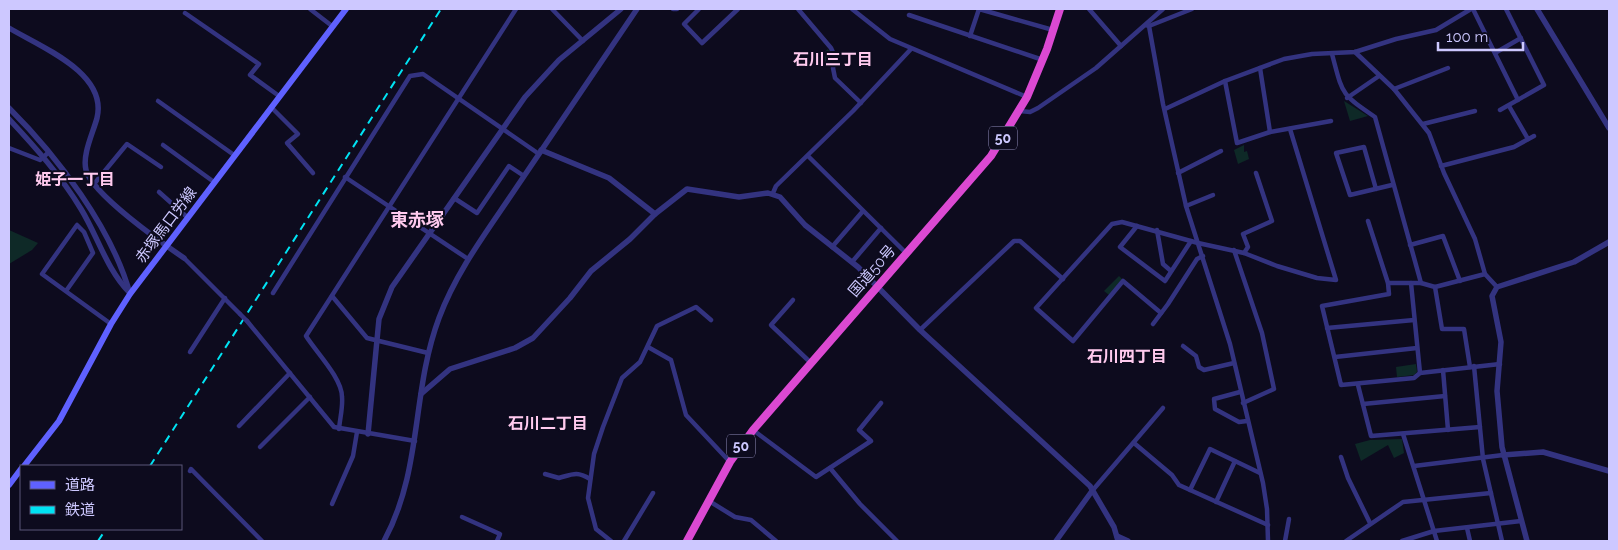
<svg xmlns="http://www.w3.org/2000/svg" width="1618" height="550" font-family="Raleway,'Noto Sans JP',sans-serif">
	<rect width="100%" height="100%" fill="#0d0b1e"/>
	<g fill="#0e2927">
		<polygon points="828,49 832,56 830,66 824,66 822,54"/>
		<polygon points="1344,101 1368,116 1350,121"/>
		<polygon points="1244,145 1244,152 1247,151 1249,159 1238,164 1234,150"/>
		<polygon points="9,230 38,243 32,250 9,264"/>
		<polygon points="1119,276 1122,279 1109,295 1104,291"/>
		<polygon points="1416,364 1417,372 1414,375 1397,377 1396,367"/>
		<polygon points="1402,439 1404,453 1394,458 1388,445 1361,461 1355,444 1370,440"/>
	</g>
	<g fill="none" stroke-linecap="round" stroke-linejoin="round">
		<g stroke="#333380" stroke-width="4.5">
			<polyline points="310,9 332,26"/>
			<polyline points="552,9 583,41"/>
			<polyline points="673,9 677,9"/>
			<polyline points="699,9 684,24 702,43 738,9"/>
			<polyline points="798,9 831,48 835,57 833,68 835,78 861,103"/>
			<polyline points="852,9 890,39 1027,97"/>
			<polyline points="1089,9 1121,46"/>
			<polyline points="1473,9 1518,100"/>
			<polyline points="185,13 259,64 250,75 279,96"/>
			<polyline points="909,15 1043,60"/>
			<polyline points="1146,25 1149,26 1163,104 1186,206 1230,344 1263,483 1267,509 1268,541"/>
			<polyline points="1149,26 1192,9"/>
			<polyline points="970,36 979,9 1053,30"/>
			<polyline points="1355,52 1394,89 1429,133 1444,173 1475,239 1485,274 1497,287"/>
			<polyline points="1495,53 1521,38"/>
			<path d="M1332,54c11,41 8,39 43,63l46,166"/>
			<polyline points="1260,68 1270,132"/>
			<polyline points="1225,81 1237,143 1270,132 1331,121"/>
			<polyline points="1394,89 1448,68"/>
			<polyline points="1347,98 1379,76"/>
			<polyline points="158,101 234,155"/>
			<polyline points="1509,106 1528,139"/>
			<polyline points="271,107 298,134 287,143 313,173"/>
			<polyline points="1165,109 1225,81 1284,59 1312,54 1355,52 1396,39 1436,30 1471,9"/>
			<polyline points="1500,110 1544,85 1506,9"/>
			<polyline points="1020,111 1030,112 1038,108 1096,68 1163,9"/>
			<polyline points="1423,124 1475,111"/>
			<polyline points="163,145 214,182"/>
			<polyline points="9,148 40,160 49,152"/>
			<polyline points="808,156 906,253"/>
			<polyline points="1441,166 1514,147 1534,136"/>
			<polyline points="1178,173 1221,151"/>
			<polyline points="345,177 468,259"/>
			<polyline points="94,184 127,144 161,167"/>
			<polyline points="1376,189 1364,147 1336,153 1350,195 1392,185"/>
			<polyline points="159,192 187,217"/>
			<polyline points="773,193 776,186 853,111 911,49"/>
			<polyline points="454,198 477,213 509,166 524,176"/>
			<polyline points="1186,206 1213,195"/>
			<polyline points="1368,221 1388,283 1389,294 1322,306 1341,385 1414,378 1420,373 1500,364"/>
			<polyline points="1137,226 1120,247 1165,281 1191,241"/>
			<polyline points="1157,230 1163,264 1171,271"/>
			<polyline points="1410,245 1443,236 1460,281"/>
			<polyline points="832,247 863,211"/>
			<polyline points="1234,250 1262,333 1274,389 1243,403"/>
			<polyline points="1244,253 1248,247 1243,234 1272,221 1256,173"/>
			<polyline points="184,258 240,314"/>
			<polyline points="852,262 881,228"/>
			<polyline points="1388,283 1421,283 1435,287 1485,274"/>
			<polyline points="1411,283 1420,373"/>
			<polyline points="1435,287 1442,329 1464,329 1470,367"/>
			<polyline points="66,291 93,253 84,232 77,225 42,274 111,324"/>
			<polyline points="273,293 410,76 423,74 539,154"/>
			<polyline points="332,296 367,338 428,353"/>
			<polyline points="793,300 771,325 811,363"/>
			<polyline points="1161,313 1123,281 1073,341 1036,308 1112,224 1122,222 1198,243 1244,253 1277,266 1317,278 1336,280 1290,129"/>
			<polyline points="247,321 334,427 415,441"/>
			<polyline points="1153,324 1168,304 1197,259 1203,256"/>
			<polyline points="1327,328 1414,320"/>
			<polyline points="920,330 1014,241 1020,241 1063,279"/>
			<polyline points="1183,346 1196,356 1199,367 1204,370 1234,363"/>
			<polyline points="648,347 671,360 686,415 730,462"/>
			<polyline points="190,352 225,298"/>
			<polyline points="1335,357 1417,348"/>
			<polyline points="1474,366 1483,459 1502,541"/>
			<polyline points="1443,370 1448,430"/>
			<polyline points="1358,385 1371,436 1480,427"/>
			<polyline points="1240,392 1214,399 1215,409 1239,422 1247,421"/>
			<polyline points="1363,404 1445,396"/>
			<polyline points="239,426 290,373"/>
			<path d="M339,429c1,-11 4,-22 3,-32 0,-19 -26,-45 -36,-61l210,-327"/>
			<polyline points="753,430 816,477 871,441 859,430 881,403"/>
			<polyline points="1403,434 1437,541"/>
			<polyline points="1134,443 1172,475 1179,485 1268,525"/>
			<polyline points="260,447 310,397"/>
			<polyline points="1341,457 1348,478 1370,523"/>
			<polyline points="1414,466 1503,455"/>
			<polyline points="830,468 860,504 897,541"/>
			<polyline points="190,471 191,469 262,541"/>
			<path d="M545,474l14,4c14,-4 18,-7 31,1"/>
			<polyline points="1190,490 1210,449 1260,473"/>
			<polyline points="1092,491 1163,408"/>
			<polyline points="709,501 735,517 751,520 776,541"/>
			<polyline points="1216,502 1235,461"/>
			<polyline points="332,504 353,456 357,432"/>
			<polyline points="462,517 500,534 497,541"/>
			<polyline points="1467,528 1470,541"/>
			<polyline points="611,541 596,529 588,498 594,454 603,427 622,378 640,362 657,326 696,307 711,320"/>
			<polyline points="624,541 653,493"/>
			<polyline points="1285,541 1289,519"/>
			<polyline points="1346,541 1403,502 1491,493"/>
			<polyline points="1402,541 1434,531 1521,521"/>
		</g>
		<g stroke="#333380" stroke-width="5.5">
			<polyline points="1537,9 1609,128"/>
			<path d="M9,28c32,19 99,45 88,90 -4,15 -15,37 -11,52 6,24 76,73 98,88"/>
			<path d="M9,108c48,48 103,120 121,186"/>
			<path d="M9,119c26,28 52,57 72,90 16,26 26,61 48,83"/>
			<polyline points="541,150 609,178 655,214 687,189 739,197 768,193 780,197 805,225 858,267 920,330 1090,486 1114,527 1118,541"/>
			<polyline points="421,394 450,369 515,348 533,338 570,298 591,271 630,239 655,214"/>
			<polyline points="368,434 379,319 392,287 525,97 559,60 621,9"/>
			<polyline points="1503,455 1543,452 1609,471"/>
			<polyline points="1117,536 1128,541"/>
			<path d="M384,541c39,-72 27,-148 55,-223 18,-48 49,-88 77,-130 40,-60 81,-119 121,-179"/>
			<polyline points="1056,541 1092,491"/>
			<polyline points="1527,541 1502,447 1497,391 1501,342 1492,296 1497,287 1574,262 1609,242"/>
		</g>
		<g stroke="#5f61ff" stroke-width="6">
			<polyline points="24,466 59,421 111,324 130,294 346,9"/>
			<polyline points="9,485 21,469"/>
		</g>
		<polyline stroke="#db49d2" stroke-width="8" points="687,541 730,462 753,430 991,156 1027,97 1047,49 1060,9"/>
		<g stroke="#00e3f3" stroke-width="2" stroke-dasharray="8 6" stroke-linecap="butt">
			<polyline points="150,466 441,9"/>
			<polyline points="98,541 106,529"/>
		</g>
		<polyline stroke="#333380" stroke-width="4.5" points="240,314 247,321"/>
	</g>
	<g text-anchor="middle" dominant-baseline="central" stroke-width="4" stroke-linejoin="round" paint-order="stroke">
		<g fill="#0d0b1e" stroke="#938fbc" stroke-width="1">
			<rect x="989" y="126.5" width="28" height="23" rx="4"/>
			<rect x="727" y="434.5" width="28" height="23" rx="4"/>
		</g>
		<g font-size="14" font-weight="bold" fill="#cdc8ff">
			<text x="1003" y="138">50</text>
			<text x="741" y="446">50</text>
		</g>
		<g font-size="15" fill="#cdc8ff" stroke="#0d0b1e">
			<text transform="translate(166 225) rotate(-53)">赤塚馬口労線</text>
			<text transform="translate(872 271) rotate(-49)">国道50号</text>
		</g>
		<g font-size="16" font-weight="bold" fill="#ffcaee" stroke="#0d0b1e">
			<text x="833" y="59">石川三丁目</text>
			<text x="75" y="179">姫子一丁目</text>
			<text x="1127" y="356">石川四丁目</text>
			<text x="548" y="423">石川二丁目</text>
		</g>
		<g font-size="18" font-weight="bold" fill="#ffcaee" stroke="#0d0b1e">
			<text x="417" y="219">東赤塚</text>
		</g>
	</g>
	<rect width="1618" height="550" fill="none" stroke="#cdc8ff" stroke-width="20"/>
	<rect x="20" y="465" width="162" height="65" fill="#0d0b1e" stroke="#5a5778"/>
	<rect x="30" y="481" width="25" height="8" fill="#5f61ff" stroke="#5a5778"/>
	<text x="65" y="490" font-size="15" fill="#cdc8ff">道路</text>
	<rect x="30" y="506" width="25" height="8" fill="#00e3f3" stroke="#5a5778"/>
	<text x="65" y="515" font-size="15" fill="#cdc8ff">鉄道</text>
	<path d="M1438 42v8h85v-8" fill="none" stroke="#cdc8ff" stroke-width="2.5"/>
	<text x="1446" y="42" font-size="15" fill="#cdc8ff" stroke="#0d0b1e" stroke-width="4" paint-order="stroke">100 m</text>
</svg>
